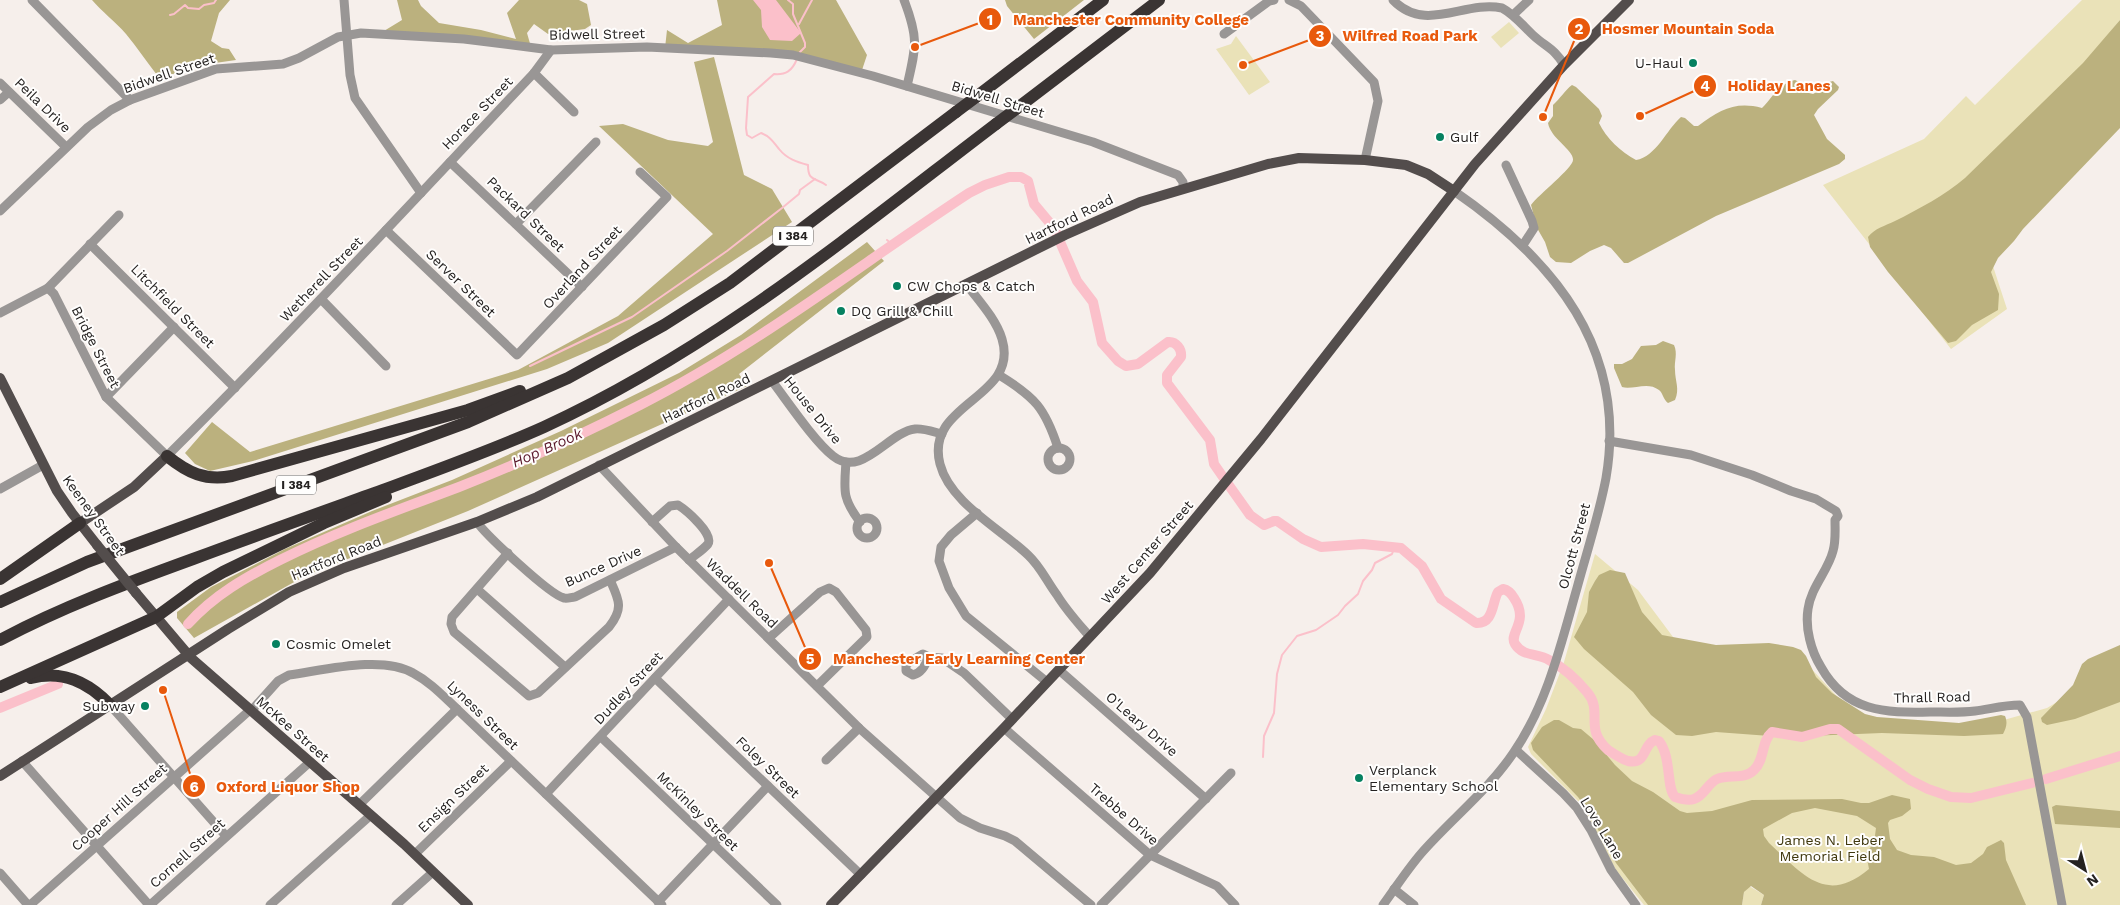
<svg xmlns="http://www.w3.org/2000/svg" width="2120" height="905" font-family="'Work Sans',sans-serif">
	<rect width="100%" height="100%" fill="#f6efeb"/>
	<g fill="#eae2b8">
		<polygon points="2082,0 2120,0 2120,20 2111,31 1990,257 2007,309 1951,349 1823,185 1924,139 1966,96 1975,105"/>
		<polygon points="1509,22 1519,33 1501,48 1491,37"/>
		<polygon points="1236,36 1270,82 1249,95 1216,49 1231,44"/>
		<polygon points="1595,554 1638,590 1679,645 1794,650 1857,718 1986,725 2047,708 2120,664 2120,905 1820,905 1747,827 1683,905 1644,905 1616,870 1583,806 1531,754 1528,747 1546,709 1564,662"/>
		<polygon points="1749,886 1764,895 1761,905 1742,905 1744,892"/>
	</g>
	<g fill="#bbb17e" fill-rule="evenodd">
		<path d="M92,0h138l-11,13 -8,28 11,7 7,1 7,11 -35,5 -21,6 -43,19 -5,-3v-5l21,-3 4,-4c-11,-14 -20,-28 -31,-41 -11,-13 -24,-22 -34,-34z"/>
		<polygon points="397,0 418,0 421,6 439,23 481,30 516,39 507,13 519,0 579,0 587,4 591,25 585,29 548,34 534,24 527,33 531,47 379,34 402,20"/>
		<polygon points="717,0 836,0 867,55 861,73 771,53 665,48 667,30 688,43 722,25"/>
		<polygon points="1005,0 1084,0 1034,39 1007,6"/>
		<path d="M2120,20v108l-97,101 -9,12 -16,17 -7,14 8,22 -1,16 -26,15 -16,16 -8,2 -60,-71 -18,-25 -2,-10c7,-9 17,-11 27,-16 24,-12 50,-26 70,-43l118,-115z"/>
		<polygon points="714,57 744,175 772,189 792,222 608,343 547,369 253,461 210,471 195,464 185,453 212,422 250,452 518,370 618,316 713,234 599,126 623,124 668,140 708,146 713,142 694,62"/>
		<path d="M1795,80l4,2 6,10 8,2c8,-3 12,-12 20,-13l6,6 -1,3 -20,19 -4,6 13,24 18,16v4l-6,5 -123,52 -88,47h-4l-13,-15 -7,-3 -14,6 -19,12 -15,-1 -6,-5 -5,-15 -8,-14 -6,-23c7,-10 42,-37 42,-45 1,-10 -22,-21 -25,-37l5,-7v-11c7,-6 12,-15 19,-20l4,2 23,22 3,7 -3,7c7,15 22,29 37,37 20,-3 31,-31 45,-43l4,1 9,8h4c22,-16 37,-25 64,-18 12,-12 15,-23 33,-28z"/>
		<polygon points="867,242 884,261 739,374 747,386 468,511 305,576 194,638 177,618 177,612 211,587 285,549 372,511 452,480 561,431 679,373 741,335"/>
		<path d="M1663,341l11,4c4,9 0,16 1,25 0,11 5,19 0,30l-7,3c-5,-4 -5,-10 -9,-13 -11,-9 -26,0 -37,-3l-8,-19v-4h8l10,-5 9,-13 15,-1z"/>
		<path d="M1610,570l15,3 17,39 20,23 54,10 53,-2 24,4 8,3 5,6 10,21 16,16 33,21 12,3 82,6 42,-8 4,1c3,7 1,12 -2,18l-39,2 -82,-3 -98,4 -68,-5 -24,4 -16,-1 -25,-20 -18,-23 -49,-43 -10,-12 13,-25 2,-20 6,-11 4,-6z"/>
		<polygon points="2120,645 2120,702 2075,719 2047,725 2042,722 2041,718 2073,685 2082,664 2088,659"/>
		<path d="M1554,720h5l14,8 8,1 13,11 21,25 17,16 21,11 27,19 7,2 25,-2 40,-11 90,-1 19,4h8l23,-8 18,4 1,10 -9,7 -12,4 -2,3 2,16 7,11 14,5 23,2 22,8 15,-2 12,-9 4,-7 14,-7 3,3 2,17 20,45h-265l3,-10 -13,-9 -7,6 -2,13h-94l-32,-42 -29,-54 -9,-12 -45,-47 -2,-7 11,-16zM1815,808l42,8 19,12 -2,15 -8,10 3,16c-43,36 -66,6 -100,-26l-5,-7 -1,-7 29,-16z"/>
		<polygon points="2056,805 2120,811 2120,828 2055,824 2052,807"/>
	</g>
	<polygon fill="#fbc0ca" points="753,0 776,0 801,33 792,41 770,40 762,27 761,10"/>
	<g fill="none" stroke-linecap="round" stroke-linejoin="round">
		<g stroke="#fbc0ca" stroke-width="2">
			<polyline points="788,0 793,4 793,14 805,43 805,47 798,54"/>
			<polyline points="170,15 174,14 185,5 188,8 199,9 204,5 214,3 216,0"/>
			<polyline points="799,24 812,0"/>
			<path d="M797,59c-5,12 -11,16 -23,15l-26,23 -2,31 1,7 5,3 9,-5c10,4 12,9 18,16 8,10 18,13 29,16 0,17 7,12 18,20"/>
			<polyline points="887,240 893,245"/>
			<polyline points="530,366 632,317 727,251 782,208 799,194 800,190 815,179"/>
			<polyline points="1263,757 1264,736 1274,713 1277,674 1282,655 1297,636 1316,630 1338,615 1345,606 1358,594 1363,581 1372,570 1375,563 1392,554 1395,546"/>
		</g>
		<g stroke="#fbc0ca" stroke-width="10">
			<path d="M188,624c26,-29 58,-47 92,-64 58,-29 118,-50 179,-73 62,-24 122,-52 181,-82 118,-60 219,-140 329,-212l16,-8 24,-8h12l7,4 6,23 20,24 23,53 16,21 9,41 16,18 8,5 12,-2 30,-22c8,-1 14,7 13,15l-14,18v8l43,57 4,24 9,13 27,38 14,10 10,-4h3l26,18 18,8 42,-3 38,4 21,18 19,33 35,24c18,1 16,-21 22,-31l5,-3c5,1 8,4 11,9 16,24 -6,35 1,46 8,13 23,9 34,16 14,7 28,20 38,32 17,20 -4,36 21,58 6,4 13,9 20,11 19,4 14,-16 27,-21l4,1c13,17 7,47 16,56 6,2 13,4 19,2 10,-3 14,-16 23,-20 12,-5 27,1 37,-9 11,-10 7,-29 18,-38l30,5 28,-8h8l72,51 18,9 23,8 20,1 61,-15"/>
			<polyline points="0,708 58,684"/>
			<polyline points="2046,779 2120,756"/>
		</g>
		<g stroke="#999695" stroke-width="9">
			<polyline points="32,0 130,100"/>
			<polyline points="344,0 350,75 355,98 421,193"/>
			<path d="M904,0c15,39 12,47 3,86"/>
			<polyline points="1289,0 1301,6 1374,82 1378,101 1365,160"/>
			<path d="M1393,0c33,34 71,0 109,8 13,7 22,19 32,28 12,11 21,13 30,29"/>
			<polyline points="1513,15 1529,0"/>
			<polyline points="1224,34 1269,1 1274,0"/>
			<polyline points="534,73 574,112"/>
			<polyline points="0,83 66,147"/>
			<polyline points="0,100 9,92"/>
			<polyline points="450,162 582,287"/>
			<polyline points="1506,165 1532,221 1534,228 1523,245"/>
			<polyline points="0,211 88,127 111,110 130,100 216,69 283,64 299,58 338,37 361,33 464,39 551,50 647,47 771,53 793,55 873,76 1093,142 1178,175 1183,182 1183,188"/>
			<polyline points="516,224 596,142"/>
			<polyline points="386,230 517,355 667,197 640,172"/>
			<polyline points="90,244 235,388"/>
			<path d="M967,285c12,16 29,34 35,54 18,60 -78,63 -62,125 10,39 61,65 88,91 13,12 19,27 29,40 9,15 21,28 33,42"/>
			<path d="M48,288l6,6 52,103 61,59c125,-124 245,-254 367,-383l17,-23"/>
			<polyline points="321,299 386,366"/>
			<polyline points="0,313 48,288 119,215"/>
			<path d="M999,375c36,22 46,33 59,73"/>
			<path d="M772,381c16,21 42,60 61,75 29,23 55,-24 82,-27 8,-1 19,3 27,5"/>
			<polyline points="106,397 174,327"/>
			<path d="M1609,441l82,14 61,20 39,16 25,8 20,12 2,5 -3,4c0,10 1,21 -2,31 -5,20 -22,36 -25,58 -3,19 3,42 13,58 25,45 64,46 109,45 14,0 30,1 45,-1 15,-2 29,-6 45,-6l7,12 35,188"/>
			<circle cx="1059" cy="459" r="11"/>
			<path d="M846,462c-2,29 -4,36 14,60"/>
			<polyline points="599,465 676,547 859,728 960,818 980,828 1005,836 1015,841 1091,905"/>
			<polyline points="0,489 43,465"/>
			<polyline points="977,513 951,535 941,547 939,561 949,588 966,616 1047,682"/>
			<circle cx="867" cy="528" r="10"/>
			<path d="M477,522c9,13 73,73 87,76 3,1 8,-1 11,-1l101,-50"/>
			<path d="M652,522l18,-16 8,-1c8,5 36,29 30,39 -5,6 -13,11 -19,16"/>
			<path d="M508,553l-56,64 -1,7 3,8 75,64 9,-3 71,-66c15,-19 10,-27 1,-47"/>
			<polyline points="477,589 565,667"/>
			<polyline points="769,638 820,592 829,588 836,592 866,630 867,637 817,686"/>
			<path d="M929,657c-4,8 -7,16 -16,18l-7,-4v-7l17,-10 6,3 13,1 22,15 48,46"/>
			<polyline points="1059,670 1206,799"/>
			<polyline points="655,678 861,875"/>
			<polyline points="110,705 226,836"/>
			<path d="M251,711l27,-30 11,-6c36,-5 93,-20 124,-2 17,9 30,23 44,36l205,196"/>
			<polyline points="1004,728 1150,855 1217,886 1235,905"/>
			<polyline points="601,737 777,905"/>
			<polyline points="1516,750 1563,793 1577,808 1591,830 1611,870 1636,905"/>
			<polyline points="826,760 859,728"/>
			<polyline points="22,761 149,905"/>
			<polyline points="546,794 729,599"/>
			<polyline points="359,805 457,709"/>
			<polyline points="415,854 511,761"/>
			<polyline points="0,873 28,905"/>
			<polyline points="1394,889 1414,905"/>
			<polyline points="658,902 768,786"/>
			<polyline points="30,905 250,710"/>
			<polyline points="150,905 310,762"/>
			<polyline points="270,905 371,815"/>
			<polyline points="396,905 433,872"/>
			<polyline points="1101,905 1231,773"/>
			<path d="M1383,905c14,-19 27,-40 43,-57 29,-32 64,-60 88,-96 33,-48 47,-108 63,-164 10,-37 22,-73 29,-110 22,-129 -52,-218 -152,-287"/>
		</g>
		<g stroke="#534d4c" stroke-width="10">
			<polyline points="0,378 57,491 72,513 97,545"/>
			<polyline points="80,523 134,487 167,456"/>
			<polyline points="136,593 191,658 404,844 468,905"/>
			<polyline points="0,776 228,629 289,592 344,568 477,522 537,497 1065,235 1140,202 1268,164 1299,158 1365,160 1406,165 1428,174 1454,191"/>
			<polyline points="831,905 1004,728 1150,573 1261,439 1475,164 1564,65 1629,0"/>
		</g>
		<g stroke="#3a3433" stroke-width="12">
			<polyline points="976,97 1103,0"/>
			<polyline points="1016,109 1159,0"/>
			<path d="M167,456c21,17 38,25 65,20l236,-66 52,-19"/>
			<polyline points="0,579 80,523"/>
			<polyline points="0,602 87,562 468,422 568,378 664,325 730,283 956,112"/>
			<path d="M0,640c62,-33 127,-57 193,-81 64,-24 129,-47 193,-70 53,-20 107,-39 158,-62 168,-77 306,-192 452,-303"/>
			<path d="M31,678c32,-8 57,4 79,27"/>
			<polyline points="0,687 156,617 197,587 223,572 324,523 386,497"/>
		</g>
		<polyline stroke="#534d4c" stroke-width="10" points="97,545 136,593"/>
		<g stroke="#3a3433" stroke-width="12">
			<polyline points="956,112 976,97"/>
			<polyline points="996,124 1016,109"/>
		</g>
	</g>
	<g fill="#068160" stroke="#fffefd" stroke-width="2">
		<circle cx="1693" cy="63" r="5"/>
		<circle cx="1440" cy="137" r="5"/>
		<circle cx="897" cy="286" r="5"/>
		<circle cx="841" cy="311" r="5"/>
		<circle cx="276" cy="644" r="5"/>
		<circle cx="145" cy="706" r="5"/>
		<circle cx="1359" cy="778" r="5"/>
	</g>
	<g text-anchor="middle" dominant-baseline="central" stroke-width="4" stroke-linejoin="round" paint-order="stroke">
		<g fill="#fffefd" stroke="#666463" stroke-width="1">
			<rect x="773" y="226.5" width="40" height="19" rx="4"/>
			<rect x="276" y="475.5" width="40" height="19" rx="4"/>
		</g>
		<g font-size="12" font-weight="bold" fill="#252221">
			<text x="793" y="236">I 384</text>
			<text x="296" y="485">I 384</text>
		</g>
		<g font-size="14" fill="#252221" stroke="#fffefd">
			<text transform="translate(597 34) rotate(-1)">Bidwell Street</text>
			<text transform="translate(169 73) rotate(-19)">Bidwell Street</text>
			<text transform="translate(998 99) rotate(17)">Bidwell Street</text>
			<text transform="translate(43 105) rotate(44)">Peila Drive</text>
			<text transform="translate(477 113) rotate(-46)">Horace Street</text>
			<text transform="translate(526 214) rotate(44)">Packard Street</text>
			<text transform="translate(1069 219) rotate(-26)">Hartford Road</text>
			<text transform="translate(582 267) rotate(-47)">Overland Street</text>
			<text transform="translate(321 279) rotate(-46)">Wetherell Street</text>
			<text transform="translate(461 283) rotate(44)">Server Street</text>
			<text transform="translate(173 306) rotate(45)">Litchfield Street</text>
			<text transform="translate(96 347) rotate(63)">Bridge Street</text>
			<text transform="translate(706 398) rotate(-26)">Hartford Road</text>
			<text transform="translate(813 410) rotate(51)">House Drive</text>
			<text transform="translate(94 515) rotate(54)">Keeney Street</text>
			<text transform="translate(1574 546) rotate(-75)">Olcott Street</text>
			<text transform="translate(1147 552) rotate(-49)">West Center Street</text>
			<text transform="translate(336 558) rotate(-22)">Hartford Road</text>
			<text transform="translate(603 566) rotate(-24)">Bunce Drive</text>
			<text transform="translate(742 593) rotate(44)">Waddell Road</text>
			<text transform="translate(628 688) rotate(-47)">Dudley Street</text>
			<text transform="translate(1932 697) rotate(-1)">Thrall Road</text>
			<text transform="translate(483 715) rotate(44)">Lyness Street</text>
			<text transform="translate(1142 724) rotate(41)">O'Leary Drive</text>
			<text transform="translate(293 729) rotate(41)">McKee Street</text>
			<text transform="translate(768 767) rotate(44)">Foley Street</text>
			<text transform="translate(453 798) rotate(-44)">Ensign Street</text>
			<text transform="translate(119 807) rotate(-42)">Cooper Hill Street</text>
			<text transform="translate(698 811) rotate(44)">McKinley Street</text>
			<text transform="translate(1124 814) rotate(41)">Trebbe Drive</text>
			<text transform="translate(1602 828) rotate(59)">Love Lane</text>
			<text transform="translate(187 853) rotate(-42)">Cornell Street</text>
		</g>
		<g font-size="14" fill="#252221" stroke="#fffefd" text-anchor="start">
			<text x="1683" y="63" text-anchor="end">U-Haul</text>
			<text x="1450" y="137">Gulf</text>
			<text x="907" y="286">CW Chops &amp; Catch</text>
			<text x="851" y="311">DQ Grill &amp; Chill</text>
			<text x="286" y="644">Cosmic Omelet</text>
			<text x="135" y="706" text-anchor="end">Subway</text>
			<text x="1369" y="770">Verplanck<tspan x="1369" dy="16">Elementary School</tspan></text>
		</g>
		<g font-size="14" fill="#3f370d" stroke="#fffefd">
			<text x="1830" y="840">James N. Leber<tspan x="1830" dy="16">Memorial Field</tspan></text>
		</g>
		<g font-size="15" font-style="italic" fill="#59162a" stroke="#fffefd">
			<text transform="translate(547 448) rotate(-24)">Hop Brook</text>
		</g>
	</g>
	<path fill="none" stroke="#e8590c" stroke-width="2" d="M915 47L990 19M1543 117L1579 29M1243 65L1320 36M1640 116L1705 86M769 563L810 659M163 690L194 786"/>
	<g fill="#e8590c" stroke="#fffefd" stroke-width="2">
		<circle cx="915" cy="47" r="5"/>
		<circle cx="1543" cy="117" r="5"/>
		<circle cx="1243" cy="65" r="5"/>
		<circle cx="1640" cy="116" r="5"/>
		<circle cx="769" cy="563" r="5"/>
		<circle cx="163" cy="690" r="5"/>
		<circle cx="990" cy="19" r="12"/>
		<circle cx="1579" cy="29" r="12"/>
		<circle cx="1320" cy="36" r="12"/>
		<circle cx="1705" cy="86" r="12"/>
		<circle cx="810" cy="659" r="12"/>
		<circle cx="194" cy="786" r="12"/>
	</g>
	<g font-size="15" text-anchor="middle" font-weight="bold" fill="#fff">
		<text x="990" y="25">1</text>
		<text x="1579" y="34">2</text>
		<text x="1320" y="41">3</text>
		<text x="1705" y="91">4</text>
		<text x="810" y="664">5</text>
		<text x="194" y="792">6</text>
	</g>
	<g font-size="15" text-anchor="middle" font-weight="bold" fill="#e8590c" stroke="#fffefd" stroke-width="4" stroke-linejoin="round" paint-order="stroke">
		<text x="1131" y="25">Manchester Community College</text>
		<text x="1688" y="34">Hosmer Mountain Soda</text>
		<text x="1410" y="41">Wilfred Road Park</text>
		<text x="1779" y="91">Holiday Lanes</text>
		<text x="959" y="664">Manchester Early Learning Center</text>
		<text x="288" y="792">Oxford Liquor Shop</text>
	</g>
	<g transform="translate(2085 870) rotate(144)" stroke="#fffefd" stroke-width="4" paint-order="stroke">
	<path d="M0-4L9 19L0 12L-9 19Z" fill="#252221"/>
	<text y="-8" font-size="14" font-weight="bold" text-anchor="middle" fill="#252221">N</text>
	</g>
</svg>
